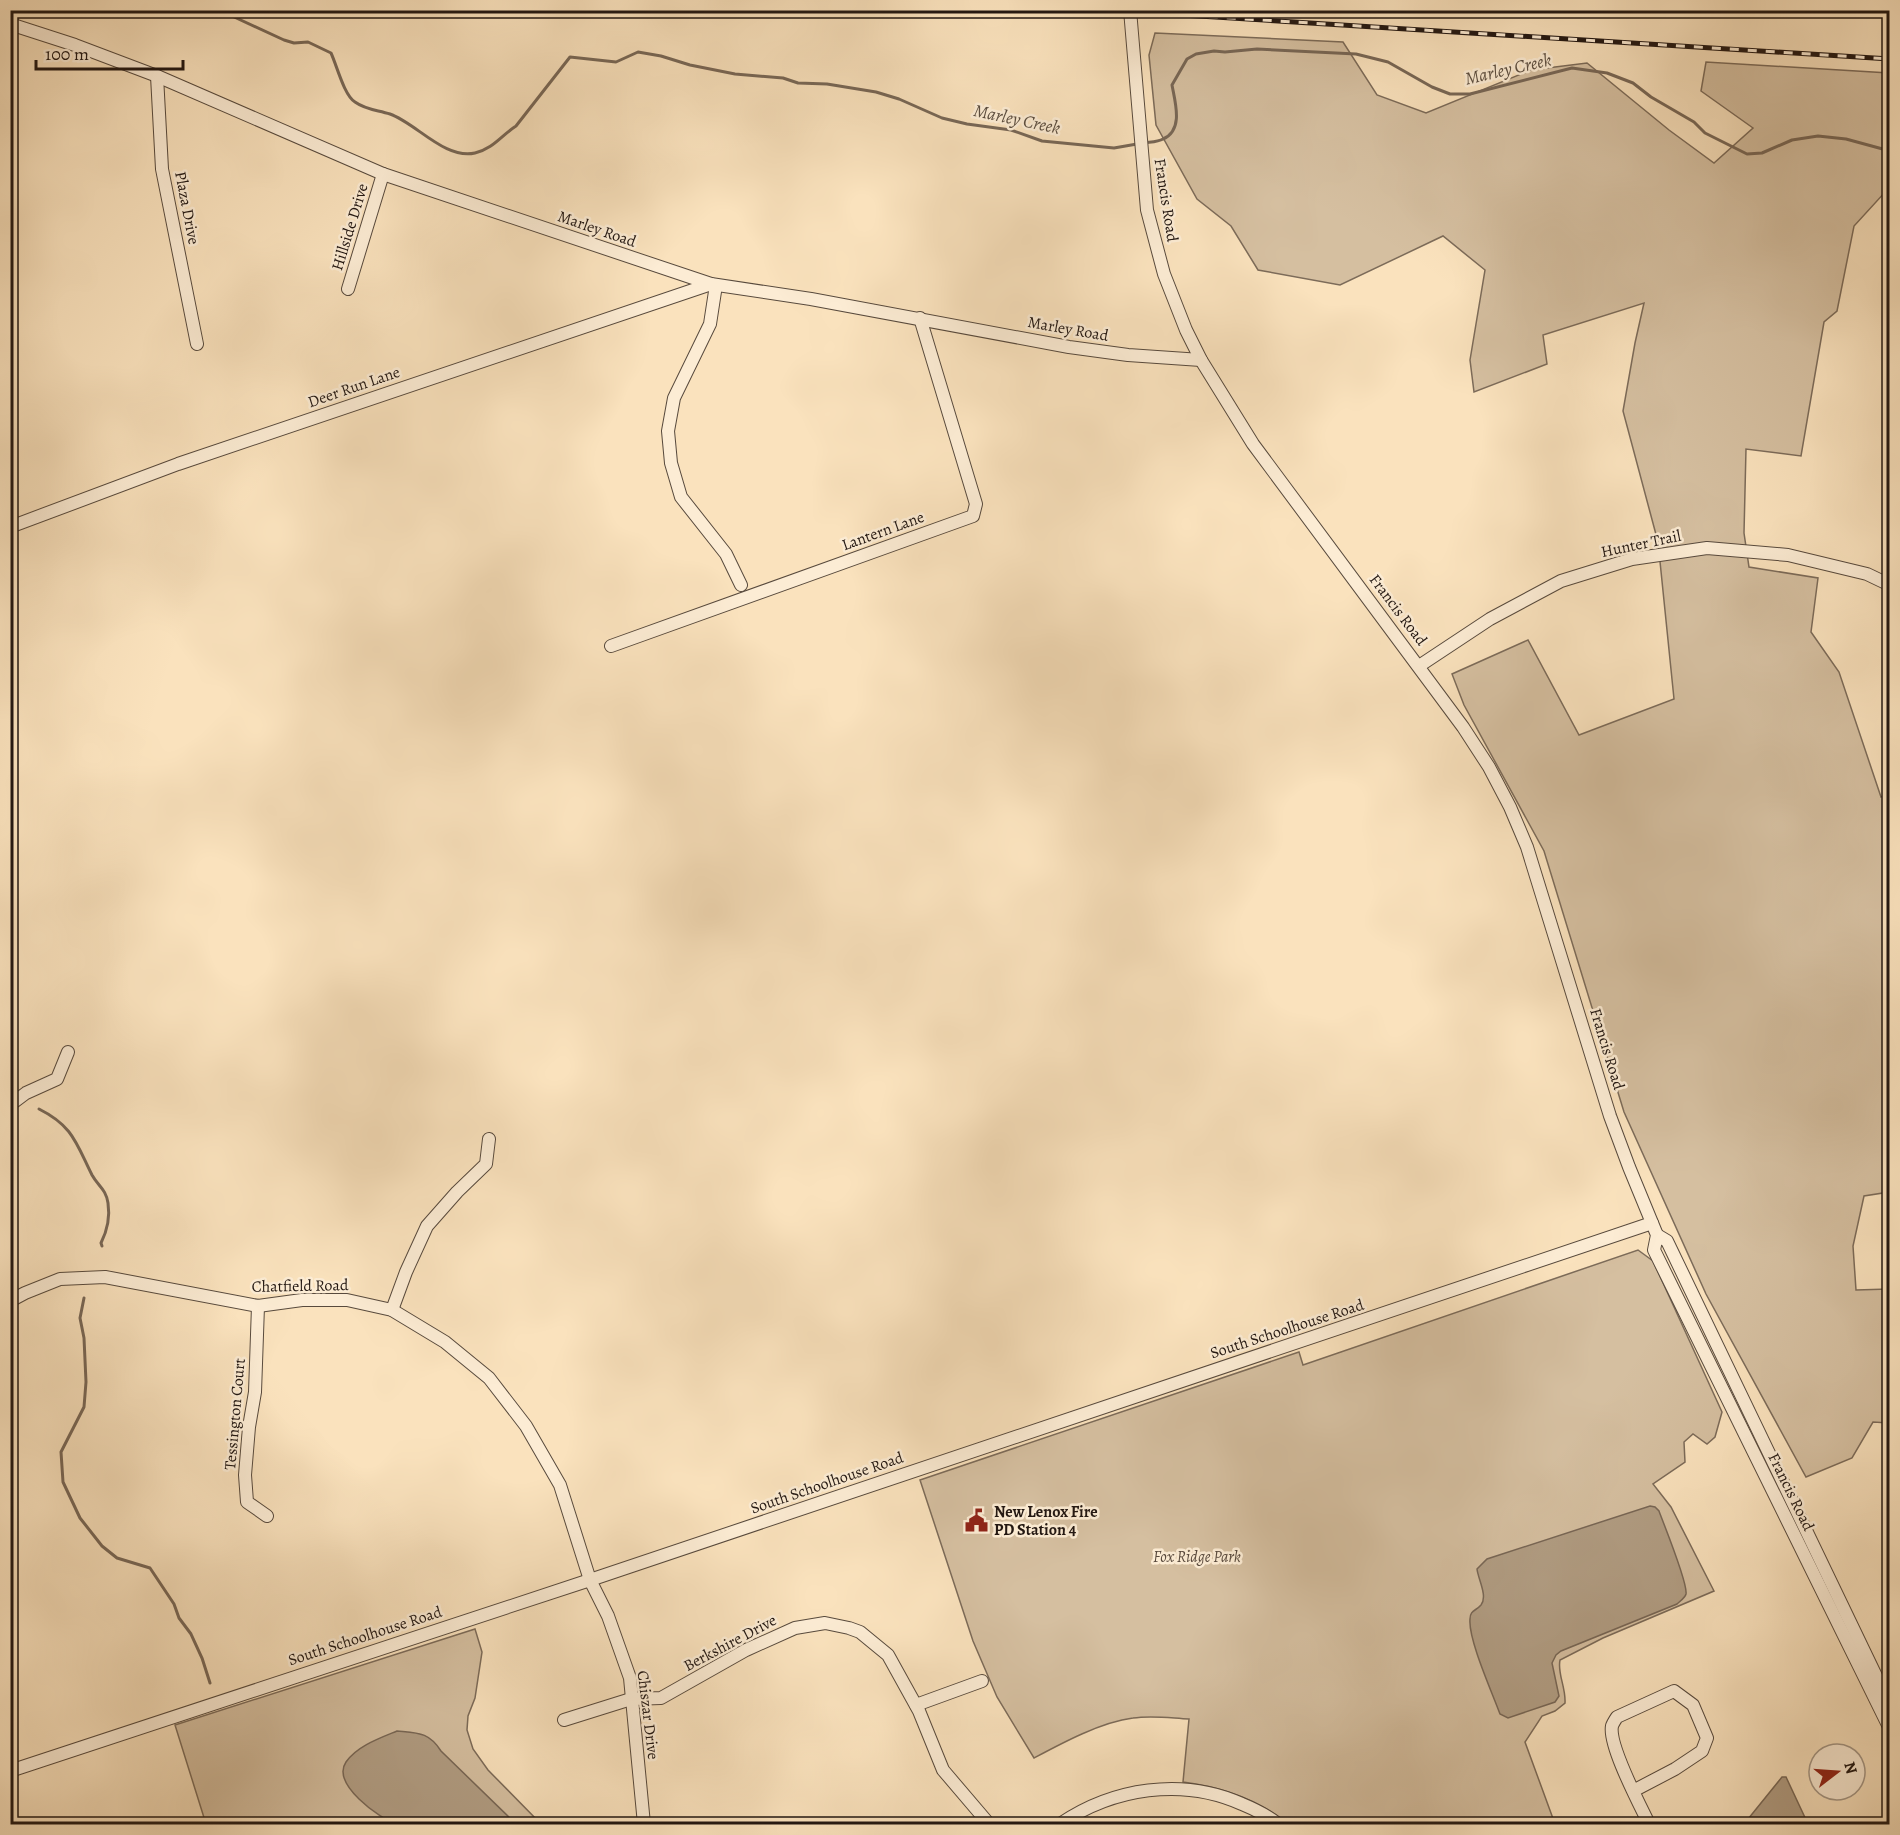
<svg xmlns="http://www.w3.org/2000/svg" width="1900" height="1835" font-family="Alegreya,serif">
	<rect width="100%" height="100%" fill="#fae2bd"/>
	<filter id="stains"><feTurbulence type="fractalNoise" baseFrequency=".00333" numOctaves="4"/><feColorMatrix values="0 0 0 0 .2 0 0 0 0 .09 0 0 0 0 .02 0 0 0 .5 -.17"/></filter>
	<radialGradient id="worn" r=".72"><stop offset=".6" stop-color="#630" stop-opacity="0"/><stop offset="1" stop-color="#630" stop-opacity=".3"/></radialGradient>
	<g fill="#d5bfa0" stroke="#7c6b59" stroke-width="1.5">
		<polygon points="1155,33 1343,42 1377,95 1426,113 1531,70 1587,63 1669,130 1714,163 1753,128 1701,91 1706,62 1889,73 1889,192 1886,191 1854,226 1837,311 1824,322 1801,456 1746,449 1744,533 1749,567 1818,578 1811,632 1839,672 1881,797 1889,794 1889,1192 1864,1196 1853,1246 1856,1290 1889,1289 1889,1423 1873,1422 1852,1458 1806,1477 1706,1294 1624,1112 1544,851 1464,705 1452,674 1528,640 1579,735 1674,699 1658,542 1623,411 1635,343 1644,303 1543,335 1547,364 1474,392 1470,360 1485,270 1443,236 1340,285 1258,270 1231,226 1197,199 1156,125 1149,55"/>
		<path d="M1638,1250l15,11 69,151 -7,25 -8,7 -14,-10 -9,8 1,20 -32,22 18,23 43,84 -111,47 -43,22c-3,13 6,27 5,43l-10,8 -13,5 -17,26 30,82h-267c-29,-24 -66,-37 -105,-42l6,-63c-19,-1 -37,-4 -56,-1 -32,4 -71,25 -99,40l-37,-61 -24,-56 -53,-161 379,-128 4,13z"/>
		<polygon points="475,1629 482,1652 475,1698 468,1716 467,1730 473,1749 488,1770 541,1824 206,1824 175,1725"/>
	</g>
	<g fill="#b19d83" stroke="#786756" stroke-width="1.5">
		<path d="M1650,1506l5,1 4,4c5,14 29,72 27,83 -1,4 -6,7 -9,10l-116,47 -5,4 -4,8 7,33 -4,6 -47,16 -8,-4c-8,-22 -32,-75 -30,-95 0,-9 6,-8 11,-14 7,-9 -3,-26 -4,-36l10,-10z"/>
		<path d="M397,1731c21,2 32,1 44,20l75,73c-29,1 -59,0 -88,0 -9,0 -23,3 -32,0 -17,-6 -65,-40 -50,-62 11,-16 34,-24 51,-31z"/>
		<polygon points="1782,1777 1786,1777 1808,1824 1744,1824"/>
	</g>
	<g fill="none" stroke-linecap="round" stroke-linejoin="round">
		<g stroke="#786756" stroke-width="3">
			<path d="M211,10l21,6 52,24 10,3 14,-1 23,11c6,13 13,42 24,49 11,8 23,8 35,12 26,9 55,46 85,39 18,-4 27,-18 41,-27l54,-69 46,5 22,-10 23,4 29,9 45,9 48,4 15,5 29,1 49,8 23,7 43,19 25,6 44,6 31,11 72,7 23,-4"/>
			<path d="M1144,143c6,-1 14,-1 19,-4 21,-9 12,-37 9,-54l15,-26 9,-5 18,-3 11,1 32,-3 99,5 32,8 44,25 18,7h20l102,-26 35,5 26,10 18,14 43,25 11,11 42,21 15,-1 30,-13 26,-4 28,3 44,12"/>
			<path d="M39,1109c34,17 37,34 53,66 6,11 14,14 16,28 2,13 -1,28 -7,40l1,3"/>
			<polyline points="84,1298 80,1318 84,1338 86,1382 84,1407 61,1452 63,1482 80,1518 102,1546 117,1558 150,1568 174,1604 179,1618 191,1634 202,1658 210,1683"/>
		</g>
		<defs>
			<g id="minor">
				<polyline points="1130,10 1147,210 1164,274 1186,330 1201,360 1253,444 1463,727 1489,767 1510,807 1527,847 1610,1116 1629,1167 1657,1235 1654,1250 1890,1729"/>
				<polyline points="10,24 75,45 157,76 383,174 711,284 811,299 1069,347 1128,355 1201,360"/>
				<polyline points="157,76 162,169 197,344"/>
				<polyline points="716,285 710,324 674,398 668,431 671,463 681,497 726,554 741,585"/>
				<polyline points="348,289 383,174"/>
				<polyline points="10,527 178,464 711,284"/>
				<polyline points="611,646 973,516 976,504 920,318"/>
				<polyline points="1419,666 1490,619 1561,581 1632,559 1707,548 1788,555 1867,574 1890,585"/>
				<polyline points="10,1105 26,1093 57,1079 68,1052"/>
				<polyline points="1657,1235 1667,1241 1890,1705"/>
				<polyline points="10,1301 25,1293 60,1279 105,1277 258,1306 302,1300 347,1300 392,1310 445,1342 489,1378 526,1426 560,1485 590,1580 608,1616 630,1678 644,1824"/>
				<polyline points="258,1306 255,1392 249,1427 245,1475 247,1502 267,1516"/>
				<polyline points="392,1310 406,1272 427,1226 457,1192 486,1164 489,1139"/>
				<polyline points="916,1705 982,1681"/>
				<polyline points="564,1720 631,1699 661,1698 746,1650 795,1628 825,1623 849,1628 860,1632 888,1655 919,1711 943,1770 989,1824"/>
				<polyline points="10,1771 590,1580 1652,1223"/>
				<path d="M1633,1791l42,-22 27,-18 5,-13 -14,-33 -19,-14 -57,26c-2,3 -4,6 -5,9 -4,19 28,79 37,98"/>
				<path d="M1060,1824c53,-36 122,-47 182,-20 12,5 26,12 36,20"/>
			</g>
		</defs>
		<use href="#minor" stroke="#584a3d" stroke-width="14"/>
		<use href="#minor" stroke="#fcecd4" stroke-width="12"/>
		<defs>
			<polyline id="rail" points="1101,10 1890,59"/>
		</defs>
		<use href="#rail" stroke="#221712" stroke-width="5"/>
		<use href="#rail" stroke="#fcecd4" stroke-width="3" stroke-dasharray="9" stroke-linecap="butt"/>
	</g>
	<defs>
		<symbol id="civic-bare" viewBox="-9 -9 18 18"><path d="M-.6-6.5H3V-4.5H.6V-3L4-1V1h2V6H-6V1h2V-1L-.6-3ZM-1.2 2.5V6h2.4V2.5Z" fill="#8f2418" stroke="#fcecd4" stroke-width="2.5" paint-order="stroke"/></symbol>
	</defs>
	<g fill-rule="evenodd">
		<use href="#civic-bare" x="960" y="1504" width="33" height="33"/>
	</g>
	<g text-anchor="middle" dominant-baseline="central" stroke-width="5" stroke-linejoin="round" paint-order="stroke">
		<g font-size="16" fill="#221712" stroke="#fcecd4">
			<text transform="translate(1166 200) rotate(81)">Francis Road</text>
			<text transform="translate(187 208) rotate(79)">Plaza Drive</text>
			<text transform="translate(350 227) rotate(-73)">Hillside Drive</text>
			<text transform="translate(597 229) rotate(19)">Marley Road</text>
			<text transform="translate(1068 329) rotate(10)">Marley Road</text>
			<text transform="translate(354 387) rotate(-19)">Deer Run Lane</text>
			<text transform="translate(883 531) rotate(-20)">Lantern Lane</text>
			<text transform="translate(1641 544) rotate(-12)">Hunter Trail</text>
			<text transform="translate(1398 610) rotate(53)">Francis Road</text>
			<text transform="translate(1607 1049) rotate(73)">Francis Road</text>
			<text transform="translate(300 1286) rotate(-1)">Chatfield Road</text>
			<text transform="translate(1287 1329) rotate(-18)">South Schoolhouse Road</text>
			<text transform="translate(235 1414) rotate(-85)">Tessington Court</text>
			<text transform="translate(827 1483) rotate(-19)">South Schoolhouse Road</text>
			<text transform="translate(1791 1492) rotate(64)">Francis Road</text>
			<text transform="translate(365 1636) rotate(-18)">South Schoolhouse Road</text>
			<text transform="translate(730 1643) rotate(-28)">Berkshire Drive</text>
			<text transform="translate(648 1715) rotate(83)">Chiszar Drive</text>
		</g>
		<g font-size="16" font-weight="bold" fill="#221712" stroke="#fcecd4" text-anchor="start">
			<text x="994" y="1512">New Lenox Fire<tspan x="994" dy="18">PD Station 4</tspan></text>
		</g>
		<g font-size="16" font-style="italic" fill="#58493d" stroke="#fcecd4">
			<text x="1197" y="1557">Fox Ridge Park</text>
		</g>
		<g font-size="18" font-style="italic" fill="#5b4d3f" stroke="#fcecd4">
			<text transform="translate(1508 69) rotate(-13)">Marley Creek</text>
			<text transform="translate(1017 119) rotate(12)">Marley Creek</text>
		</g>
	</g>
	<rect width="1900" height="1835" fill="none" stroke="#fae2bd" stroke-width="36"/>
	<rect x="12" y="12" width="1876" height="1811" fill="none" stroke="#221712" stroke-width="3"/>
	<rect x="18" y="18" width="1864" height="1799" fill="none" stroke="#221712" stroke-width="1.5"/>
	<g transform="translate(1837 1772) rotate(73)"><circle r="28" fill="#fcecd4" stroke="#a59786" stroke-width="1.5"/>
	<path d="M0-4.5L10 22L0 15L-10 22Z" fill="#8f2418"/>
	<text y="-9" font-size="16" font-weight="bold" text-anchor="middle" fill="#221712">N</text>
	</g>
	<path d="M36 60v9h147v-9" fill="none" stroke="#221712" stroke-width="3"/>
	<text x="45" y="60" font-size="18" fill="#221712" stroke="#fcecd4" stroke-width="4.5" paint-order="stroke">100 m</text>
	<rect width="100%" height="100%" filter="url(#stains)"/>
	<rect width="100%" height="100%" fill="url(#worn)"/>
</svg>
